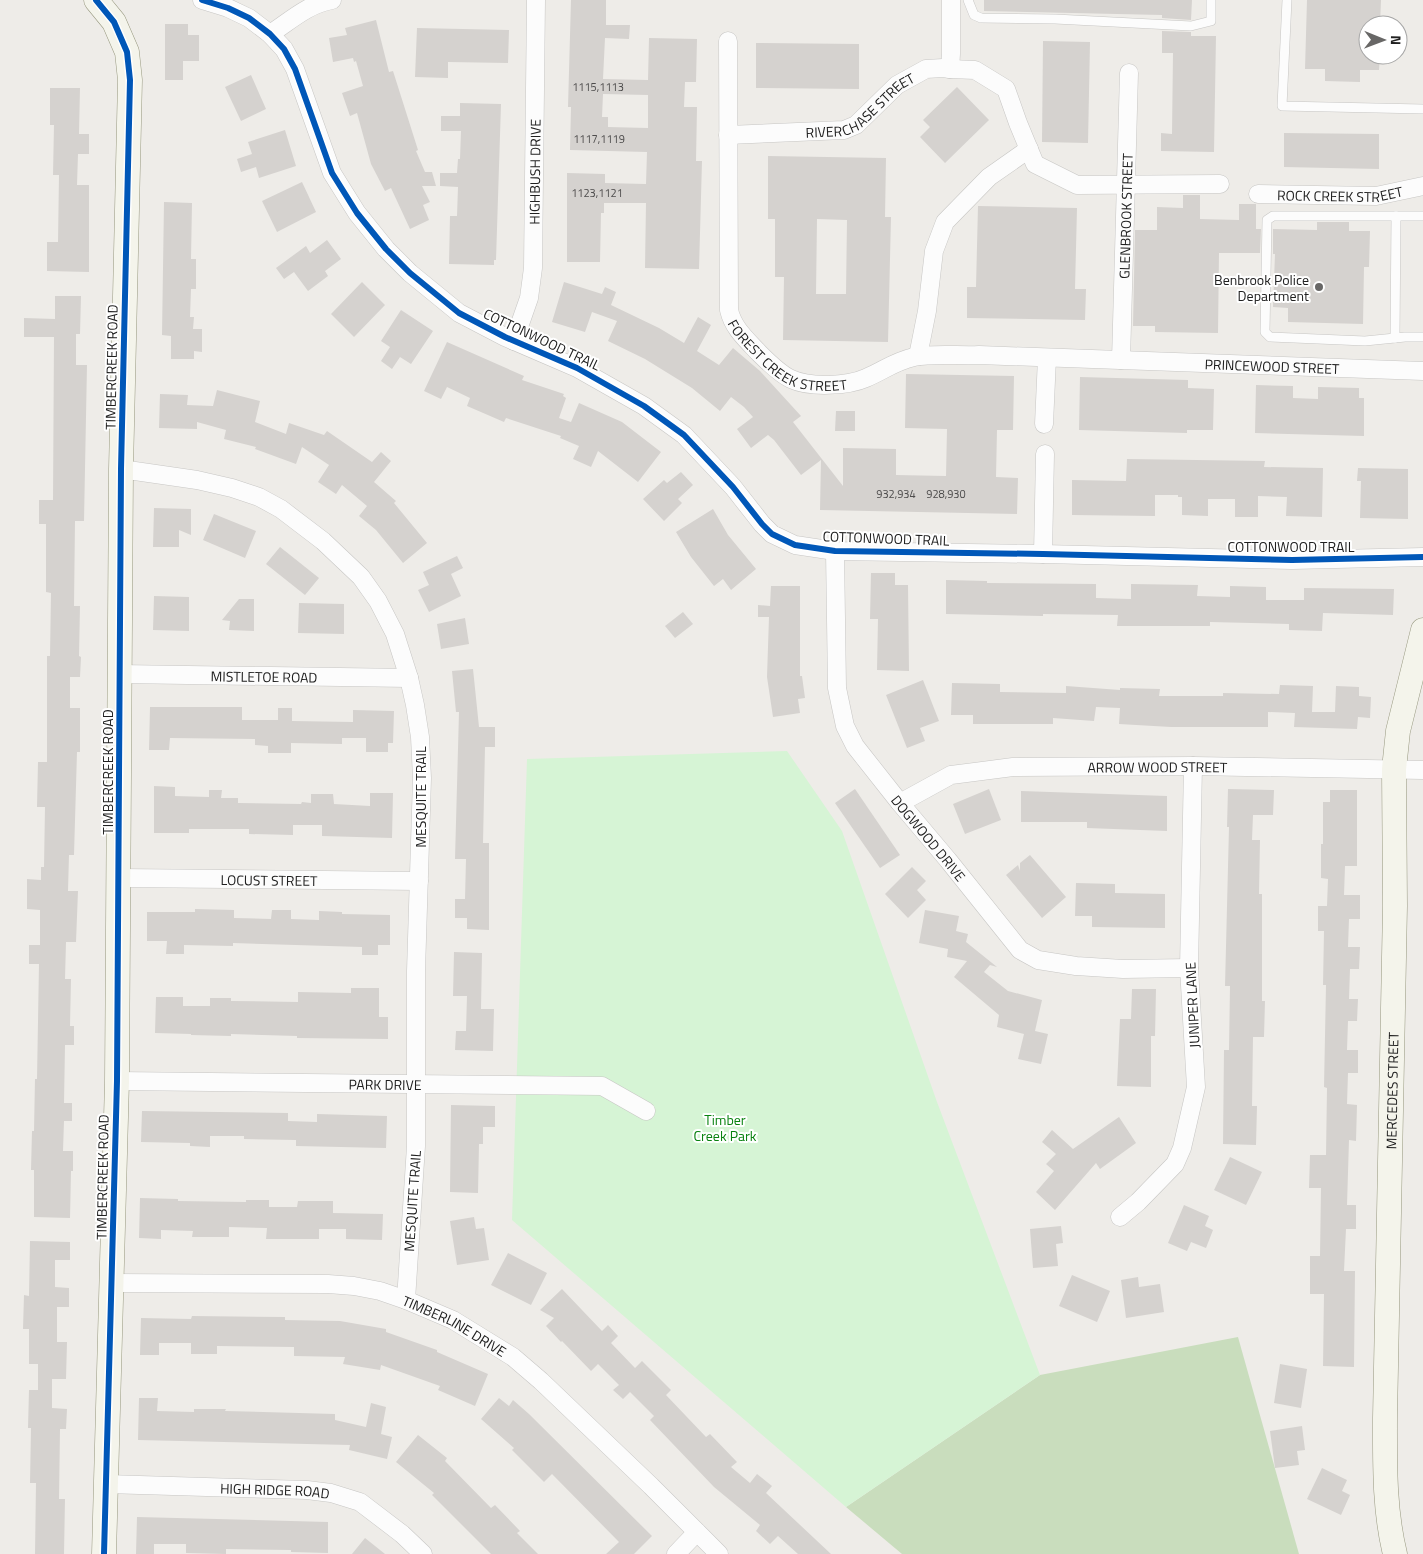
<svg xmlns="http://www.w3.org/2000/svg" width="1423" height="1554" font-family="'Titillium Web',sans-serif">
	<rect width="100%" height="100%" fill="#eeece8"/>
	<polygon fill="#c9ddbd" points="1238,1337 1299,1554 902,1554 846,1507 1040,1375"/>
	<polygon fill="#d6f4d5" points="787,751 842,831 937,1102 1040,1375 846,1507 512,1220 527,759"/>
	<g fill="#d5d2cf" fill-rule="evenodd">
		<path d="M571,0h35v25h24l-1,14 -24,-1 -2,41 45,1 1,-42 48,1 -1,43h-11l-1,25h13l-1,54h6l-3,108 -54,-1 1,-65h-42v10h-3l-1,49h-33v-89l38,1v9l41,1 1,-32 -77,-2 1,-43h-3zM603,94l45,1v33l-40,-1v-10h-6z"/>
		<polygon points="984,0 1192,0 1191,20 1162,18 1162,15 984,11"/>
		<polygon points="1307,0 1381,0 1380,25 1368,25 1368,55 1380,55 1379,70 1360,70 1360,82 1325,81 1325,69 1305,69"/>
		<polygon points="376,20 389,72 393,71 418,150 416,151 425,172 432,172 436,186 422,186 430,202 423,205 429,220 410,229 391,188 385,191 371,164 357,113 350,116 342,93 363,86 356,61 354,62 353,58 333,62 329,38 347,35 345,28"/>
		<polygon points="165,24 188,24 188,35 199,35 199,61 183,61 183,80 165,80"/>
		<polygon points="417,28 509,30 508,63 448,62 448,78 415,77"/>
		<polygon points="1162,31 1191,32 1191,36 1216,36 1214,152 1161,151 1161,133 1172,134 1173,53 1162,53"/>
		<polygon points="1043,41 1090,42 1088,143 1042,142"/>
		<polygon points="756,43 859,44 859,89 756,88"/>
		<polygon points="251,75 266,109 241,121 225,87"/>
		<polygon points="957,87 989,120 945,163 920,137 930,127 923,120"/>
		<polygon points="50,88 80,88 79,134 89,134 89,154 78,154 77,185 89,185 89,272 47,271 47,242 58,242 59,175 53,175 54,125 50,125"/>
		<polygon points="460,103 501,104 496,260 494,260 494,265 449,264 450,216 457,216 458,187 440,186 440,173 457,173 458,159 460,159 461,131 441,131 441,116 460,116"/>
		<polygon points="285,130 296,166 259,178 256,167 241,172 237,159 252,154 248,142"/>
		<polygon points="1284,133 1379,134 1379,169 1284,167"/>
		<path d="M768,156l118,2 -1,59h6l-3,125 -105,-2 1,-63h-9v-58h-7zM817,219l30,1 -1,74h-30z"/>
		<polygon points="302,182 316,212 277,232 262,201"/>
		<polygon points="1183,195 1200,195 1200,219 1239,220 1239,204 1256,204 1256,229 1261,229 1260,253 1219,253 1218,333 1155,332 1155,326 1133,326 1135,230 1157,230 1157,207 1183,208"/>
		<polygon points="164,202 192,203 191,259 196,259 196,289 191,289 190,317 194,317 193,329 202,329 202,352 194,351 194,359 171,359 171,336 162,335"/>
		<polygon points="978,206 1077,208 1075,289 1086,289 1085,320 967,318 967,287 976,287"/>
		<polygon points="1317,222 1349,222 1349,231 1370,231 1369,267 1364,267 1363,324 1288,322 1288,308 1273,307 1275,254 1273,254 1273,229 1317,230"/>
		<polygon points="327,240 341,259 325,271 328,276 308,291 294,272 284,279 276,268 306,246 310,253"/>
		<polygon points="362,282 385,305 354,337 331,314"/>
		<polygon points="564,282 602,294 605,287 616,292 611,305 659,328 684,343 698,317 711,325 697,351 719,365 733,348 760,371 801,416 793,422 843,486 843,448 896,449 896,475 946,476 947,429 905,428 906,374 1014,376 1013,430 997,430 996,477 1018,478 1017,514 820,510 821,460 801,475 774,440 768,435 751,448 737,429 753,417 744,407 731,397 720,411 692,388 645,359 608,341 617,321 592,312 585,332 552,322"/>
		<polygon points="55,296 81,296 80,334 76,334 76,365 87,365 84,521 75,521 74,606 80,606 79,656 81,657 80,677 70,677 70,708 80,708 80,752 77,752 74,855 69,855 68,891 78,891 76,942 66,942 65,979 71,979 70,1026 74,1026 74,1045 65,1045 64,1103 72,1103 72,1121 64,1121 63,1151 73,1151 73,1171 71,1171 70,1218 34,1217 34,1170 31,1170 32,1131 34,1131 35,1079 37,1079 39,964 29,964 29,945 40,945 40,910 27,909 27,879 41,880 41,867 44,867 45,807 37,807 38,762 47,762 47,656 50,656 51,593 46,592 46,524 39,524 39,500 53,500 54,337 24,337 24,318 55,319"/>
		<polygon points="401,310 433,331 411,364 400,357 392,369 381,361 390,347 381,341"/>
		<polygon points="447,342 524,376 522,380 564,394 563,396 566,398 559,418 571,422 579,403 622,422 661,452 638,482 598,451 591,467 573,459 579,446 560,438 561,436 506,418 504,422 467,406 470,398 447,387 441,399 424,391"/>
		<polygon points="1080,377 1188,380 1188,388 1214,389 1213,430 1187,430 1187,433 1079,430"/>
		<polygon points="1256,385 1293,386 1293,398 1318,399 1318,387 1359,388 1359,398 1364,398 1364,436 1255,433"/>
		<polygon points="217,390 260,401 255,422 286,434 289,423 324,435 327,431 372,462 381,452 391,461 374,482 396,501 394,503 427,543 403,563 376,530 359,516 367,506 342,485 336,494 318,482 329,465 302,447 296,464 255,449 256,447 224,439 226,430 197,422 197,429 159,428 160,394 188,395 187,405 213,406"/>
		<polygon points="836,411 855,411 855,431 835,431"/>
		<polygon points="1127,459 1265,461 1264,467 1323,468 1322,517 1286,516 1287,497 1258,496 1258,517 1235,517 1235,499 1208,499 1208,516 1182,515 1182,497 1178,497 1178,495 1155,495 1155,516 1072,515 1072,480 1126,481"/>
		<polygon points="1358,468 1408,469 1408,519 1360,518 1361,481 1357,481"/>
		<polygon points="681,472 693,485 678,499 682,503 664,521 643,499 664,480 667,483"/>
		<polygon points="154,508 191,509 191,535 179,530 179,547 153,547"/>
		<polygon points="713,509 728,535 756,569 731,590 723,579 714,586 691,557 676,532"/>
		<polygon points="214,514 256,531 245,558 203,540"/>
		<polygon points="280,547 319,578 305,595 266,564"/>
		<polygon points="457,556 463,568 451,574 461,596 429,612 418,590 429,585 423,572"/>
		<polygon points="871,573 895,573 895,585 908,585 909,671 877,670 878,619 870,619"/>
		<polygon points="946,580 987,581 987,583 1096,584 1096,598 1131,599 1131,584 1198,585 1197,596 1230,597 1230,586 1266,587 1266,600 1304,600 1304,588 1394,589 1393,615 1323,613 1322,631 1289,630 1289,624 1210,622 1210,626 1117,626 1118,615 1043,614 1043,616 946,614"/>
		<polygon points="771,586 800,586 800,676 802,676 805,698 798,699 800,713 773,717 767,677 769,617 758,617 758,605 770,606"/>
		<polygon points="154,596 189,597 189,631 153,630"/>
		<polygon points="239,599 254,599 254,631 229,630 230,621 222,620"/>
		<polygon points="299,603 344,604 344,634 298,633"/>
		<polygon points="683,612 693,624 675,638 665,626"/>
		<polygon points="465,618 469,644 441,649 437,624"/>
		<polygon points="473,669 479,727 495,727 495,747 485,747 483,843 489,843 489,930 467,929 467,918 455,918 455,899 465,899 466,859 455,859 459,712 456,712 452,671"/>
		<polygon points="923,680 939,721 920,728 925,741 907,748 886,695"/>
		<polygon points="952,683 1000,684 1000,692 1066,693 1066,686 1120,690 1120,688 1160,689 1159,696 1223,696 1223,693 1279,694 1280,685 1313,686 1312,712 1335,712 1336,686 1359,687 1359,696 1371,697 1370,718 1358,717 1357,729 1294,727 1295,713 1268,712 1268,727 1171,727 1119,724 1120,708 1096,707 1094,721 1053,718 1053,724 973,724 973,715 951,715"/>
		<polygon points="150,707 242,707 242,720 278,720 278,708 292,708 292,721 353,722 353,710 394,711 393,743 388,743 388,752 366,752 366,738 342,738 342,744 291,743 291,753 268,753 268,746 255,745 255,739 170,738 169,750 149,750"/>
		<polygon points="154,786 175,787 175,796 209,797 209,790 222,790 221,798 238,798 238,803 301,804 302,802 311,803 311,794 333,794 334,804 370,806 370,793 393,793 392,838 322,836 322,825 293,825 293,835 249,834 249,829 189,829 189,833 154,833"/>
		<polygon points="855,789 900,855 880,868 835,803"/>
		<polygon points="989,789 1001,820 965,834 953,804"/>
		<polygon points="1228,789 1274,790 1273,815 1253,815 1252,840 1260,840 1259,894 1262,894 1262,1001 1265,1001 1264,1037 1253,1037 1252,1106 1257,1106 1256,1145 1223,1144 1224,1050 1229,1050 1230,986 1225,986 1229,827 1227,827"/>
		<polygon points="1330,790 1357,790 1357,866 1345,866 1344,895 1360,895 1360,919 1349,919 1348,947 1360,947 1359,969 1350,969 1349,999 1358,999 1357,1021 1348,1021 1347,1050 1358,1050 1358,1073 1348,1073 1347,1104 1357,1105 1356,1141 1349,1140 1347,1205 1356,1205 1356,1229 1346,1229 1344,1271 1355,1271 1354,1367 1323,1366 1324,1294 1310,1294 1310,1256 1320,1256 1321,1188 1309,1188 1310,1155 1326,1155 1327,1088 1324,1087 1326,985 1323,985 1324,931 1318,931 1318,906 1327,906 1328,879 1321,878 1321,844 1323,844 1323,802 1330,802"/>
		<polygon points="1021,791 1167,796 1167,831 1087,828 1087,822 1021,822"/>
		<polygon points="1030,855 1066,897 1042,918 1006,875 1018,865 1020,871 1020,863"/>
		<polygon points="912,867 926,881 917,890 926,900 908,918 885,894"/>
		<polygon points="1076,883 1115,884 1115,893 1165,894 1165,928 1092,927 1092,916 1075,916"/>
		<polygon points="195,909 234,910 234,918 271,919 272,910 291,910 291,919 319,920 319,911 342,912 342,914 390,915 390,945 378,945 378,955 362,955 362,947 233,943 233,946 184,945 184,954 166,954 167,941 147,941 147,912 195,912"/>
		<polygon points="925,910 959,916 956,931 968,934 966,942 997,967 990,965 984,972 1008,991 1042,1000 1035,1031 1048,1034 1041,1064 1018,1059 1024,1034 997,1027 999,1015 954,977 967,961 947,957 948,949 919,943"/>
		<polygon points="454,952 482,953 481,1009 494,1009 493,1051 455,1050 456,1031 466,1031 467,996 453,996"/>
		<polygon points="351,988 379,988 379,1017 388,1017 388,1039 297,1038 297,1036 231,1034 231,1036 191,1035 191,1034 155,1033 156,997 183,997 183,1006 210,1006 210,998 231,998 231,1001 298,1002 298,992 351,993"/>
		<polygon points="1132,989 1156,989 1155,1036 1151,1036 1151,1087 1117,1086 1120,1019 1131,1019"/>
		<polygon points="451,1105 495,1106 495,1127 483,1127 483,1144 479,1144 478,1193 450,1192"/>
		<polygon points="142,1111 288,1113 288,1121 317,1122 317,1114 387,1116 386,1148 296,1146 296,1140 244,1139 244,1136 210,1136 210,1147 190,1146 190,1143 141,1142"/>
		<polygon points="1119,1117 1136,1143 1100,1169 1096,1163 1055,1210 1036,1192 1054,1171 1046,1164 1056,1154 1042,1142 1052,1130 1073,1149"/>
		<polygon points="1230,1157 1262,1172 1246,1205 1214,1190"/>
		<polygon points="140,1198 178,1199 178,1201 246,1202 246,1200 269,1200 269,1207 297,1207 298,1201 333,1201 333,1213 383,1214 382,1240 346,1239 346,1229 319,1229 319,1239 266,1239 267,1228 229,1227 229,1237 192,1237 193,1231 161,1230 161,1239 139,1238"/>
		<polygon points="1184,1205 1209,1216 1205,1226 1213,1230 1206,1248 1191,1242 1187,1251 1168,1243"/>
		<polygon points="474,1217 476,1229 484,1228 489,1260 457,1265 450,1221"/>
		<polygon points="1061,1226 1063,1243 1056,1244 1058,1266 1033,1268 1030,1229"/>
		<polygon points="30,1241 70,1242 70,1260 55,1260 55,1287 69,1288 69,1307 57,1307 57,1342 67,1342 66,1379 52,1379 52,1408 67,1409 66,1429 60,1429 59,1499 65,1499 64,1554 35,1554 36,1483 30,1483 31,1428 28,1428 29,1390 38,1390 38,1364 29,1364 29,1329 23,1329 24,1295 29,1296"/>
		<polygon points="508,1253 547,1273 531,1305 491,1285"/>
		<polygon points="1072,1275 1110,1291 1097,1322 1059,1306"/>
		<polygon points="1138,1277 1139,1287 1160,1284 1164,1312 1126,1318 1121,1280"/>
		<polygon points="562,1289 602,1331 608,1325 618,1336 611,1343 635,1368 642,1361 671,1390 666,1395 706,1437 710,1434 737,1462 731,1467 750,1483 757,1474 772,1486 766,1493 831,1554 798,1554 778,1536 770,1544 756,1531 760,1525 714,1487 650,1420 654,1416 630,1392 623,1399 613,1390 619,1385 598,1364 591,1371 562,1341 561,1342 546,1326 554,1318 540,1310"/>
		<polygon points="192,1316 285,1317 285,1320 340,1321 386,1329 386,1332 437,1350 437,1352 488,1374 475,1406 438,1390 440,1386 381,1365 380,1370 343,1364 345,1357 294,1356 294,1347 217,1346 217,1354 191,1354 191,1343 159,1343 159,1355 140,1355 141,1318 191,1319"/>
		<polygon points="1280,1364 1307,1369 1301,1408 1274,1403"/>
		<polygon points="139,1398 158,1398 157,1411 194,1412 194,1409 226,1409 225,1411 335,1414 335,1420 366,1427 371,1403 386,1407 381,1434 392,1437 387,1459 349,1450 350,1445 138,1440"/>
		<polygon points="499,1398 509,1406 513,1400 529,1414 652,1536 634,1554 606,1554 619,1542 552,1474 544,1482 512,1450 514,1448 481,1419"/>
		<polygon points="1302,1426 1305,1450 1297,1451 1299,1465 1275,1468 1270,1431"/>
		<polygon points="418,1435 447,1458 445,1461 491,1508 495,1505 520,1531 517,1533 538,1554 491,1554 432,1495 434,1493 396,1462"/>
		<polygon points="1322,1468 1347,1480 1342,1491 1350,1495 1341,1515 1307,1499"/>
		<polygon points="137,1517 328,1522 328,1553 291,1552 291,1550 226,1549 226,1554 186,1553 186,1544 154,1544 154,1554 136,1554"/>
		<polygon points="365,1538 385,1554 352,1554"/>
	</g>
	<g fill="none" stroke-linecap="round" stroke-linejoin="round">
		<defs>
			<g id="lane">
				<polyline points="968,0 974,15 981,18 1055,19 1191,26 1211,21 1211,0"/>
				<polyline points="1287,0 1282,106 1423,109"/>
				<polyline points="1423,216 1273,216 1267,220 1265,332 1270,337 1365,341 1405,337 1423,337"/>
				<polyline points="1395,338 1396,216"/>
			</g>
			<g id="street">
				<polyline points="202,0 228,8 249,18 270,34 284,49 295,69 332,173 357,213 386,249 410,273 459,313 505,337 577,368 644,406 684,435 733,487 762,524 772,534 795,545 835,551 1043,554 1292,560 1423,557"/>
				<path d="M270,34c20,-13 38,-30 62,-34"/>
				<path id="s1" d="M728,41l1,269c4,18 17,29 30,43 9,9 21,21 32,26 19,9 57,7 75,-1 19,-8 27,-16 48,-21 19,-4 45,-1 65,-2l444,16"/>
				<polyline points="950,69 951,54 951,0"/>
				<path id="s2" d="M728,135l116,-5 12,-5 41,-40 29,-16 17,-1 7,1 25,1 31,19 12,34 17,41 42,21 143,-1"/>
				<path id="s3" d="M1258,194l118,2 47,-10"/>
				<path id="s4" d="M514,341l15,-43 4,-30 3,-268"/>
				<polyline points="918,356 927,311 934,251 945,222 989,177 1029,149"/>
				<path id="s5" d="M1121,360l8,-287"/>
				<polyline points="1044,424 1047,358"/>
				<polyline points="121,469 197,480 232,488 259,497 281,509 323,541 361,577 378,601 395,634 409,678 415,705 420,737 422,778 416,971 416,1146 406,1300"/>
				<path id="s6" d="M835,551l2,137 8,38 10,20 45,57 48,57 72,90 18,10 38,6 47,3 66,-1"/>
				<polyline points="1043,554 1045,454"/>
				<path id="s7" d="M119,674l290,4"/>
				<path id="s8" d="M900,803l51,-28 62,-8 180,-1 230,4"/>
				<path id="s9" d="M119,878l300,3"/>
				<path id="s10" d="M117,1081l485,5 44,25"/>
				<polyline points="1120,1217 1138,1202 1175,1164 1182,1148 1196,1087 1189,968 1193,766"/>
				<path id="s11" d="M112,1283l216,1 26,2 26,5 26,9 47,20 60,37 28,24 110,105 68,68"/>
				<path id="s12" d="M106,1484l201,6 24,3 29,9 42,32 21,20"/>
				<polyline points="676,1554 697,1532"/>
			</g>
			<g id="secondary">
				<polyline points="96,0 114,22 127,52 130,80 121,469 117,1081 104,1554"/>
				<path id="s13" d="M1395,1554c-11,-45 -10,-90 -10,-136l10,-512 -1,-137 4,-38 25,-101"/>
			</g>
		</defs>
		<use href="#lane" stroke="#c7c6c4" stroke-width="10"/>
		<use href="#street" stroke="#c7c6c4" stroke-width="19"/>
		<use href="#secondary" stroke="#97987f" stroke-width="25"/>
		<use href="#lane" stroke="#fcfcfc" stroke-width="9"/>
		<use href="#street" stroke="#fcfcfc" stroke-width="18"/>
		<use href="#secondary" stroke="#f4f4eb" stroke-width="24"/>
		<defs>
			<g id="cycleway">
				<polyline points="96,0 114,22 127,52 130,80 121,469 117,1081 104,1554"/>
				<polyline points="202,0 228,8 249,18 270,34 284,49 295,69 332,173 357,213 386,249 410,273 459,313 505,337 577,368 644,406 684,435 733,487 762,524 772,534 795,545 835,551 1043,554 1292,560 1423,557"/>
			</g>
		</defs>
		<use href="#cycleway" stroke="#fff" stroke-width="9"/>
		<use href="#cycleway" stroke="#0057b8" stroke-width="6"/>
	</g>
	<circle fill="#686766" stroke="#fff" stroke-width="2" cx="1319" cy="287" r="5"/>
	<g text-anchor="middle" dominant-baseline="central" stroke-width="4" stroke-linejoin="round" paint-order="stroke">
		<g font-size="11" fill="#4d4c4c">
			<text x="598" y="87">1115,1113</text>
			<text x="599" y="139">1117,1119</text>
			<text x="597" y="193">1123,1121</text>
			<text x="896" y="494">932,934</text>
			<text x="946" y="494">928,930</text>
		</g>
		<g font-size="14" fill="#202020" stroke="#fff">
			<text stroke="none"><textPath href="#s2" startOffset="141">RIVERCHASE STREET</textPath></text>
			<text stroke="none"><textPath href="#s4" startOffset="172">HIGHBUSH DRIVE</textPath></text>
			<text stroke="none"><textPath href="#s3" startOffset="82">ROCK CREEK STREET</textPath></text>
			<text stroke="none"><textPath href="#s5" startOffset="144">GLENBROOK STREET</textPath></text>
			<text transform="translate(542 339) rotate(25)">COTTONWOOD TRAIL</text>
			<text stroke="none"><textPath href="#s1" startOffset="350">FOREST CREEK STREET</textPath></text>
			<text stroke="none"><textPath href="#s1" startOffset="851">PRINCEWOOD STREET</textPath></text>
			<text transform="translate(111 367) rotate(-89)">TIMBERCREEK ROAD</text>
			<text transform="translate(886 538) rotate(2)">COTTONWOOD TRAIL</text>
			<text x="1291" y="546">COTTONWOOD TRAIL</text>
			<text stroke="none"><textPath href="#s7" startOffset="145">MISTLETOE ROAD</textPath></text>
			<text stroke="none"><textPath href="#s8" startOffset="265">ARROW WOOD STREET</textPath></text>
			<text transform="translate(107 772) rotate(-90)">TIMBERCREEK ROAD</text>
			<text transform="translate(420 797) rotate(-90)">MESQUITE TRAIL</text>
			<text stroke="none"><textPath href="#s6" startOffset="316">DOGWOOD DRIVE</textPath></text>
			<text stroke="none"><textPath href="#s9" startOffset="150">LOCUST STREET</textPath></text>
			<text transform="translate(1192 1005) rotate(-93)">JUNIPER LANE</text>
			<text stroke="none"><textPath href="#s10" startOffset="268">PARK DRIVE</textPath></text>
			<text stroke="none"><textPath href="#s13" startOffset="464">MERCEDES STREET</textPath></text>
			<text transform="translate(102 1177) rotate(-89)">TIMBERCREEK ROAD</text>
			<text transform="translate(412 1201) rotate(-86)">MESQUITE TRAIL</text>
			<text stroke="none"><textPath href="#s11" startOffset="351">TIMBERLINE DRIVE</textPath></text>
			<text stroke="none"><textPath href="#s12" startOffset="169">HIGH RIDGE ROAD</textPath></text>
		</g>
		<g font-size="14" fill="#202020" stroke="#fff" text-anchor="end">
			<text x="1309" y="279">Benbrook Police<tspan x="1309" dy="16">Department</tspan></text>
		</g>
		<g font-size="14" fill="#098210" stroke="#fff">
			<text x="725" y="1119">Timber<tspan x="725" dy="16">Creek Park</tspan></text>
		</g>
	</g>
	<g transform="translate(1383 40) rotate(91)"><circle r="24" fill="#ffffff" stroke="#a6a6a6"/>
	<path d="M0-4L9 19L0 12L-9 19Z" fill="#686766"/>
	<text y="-8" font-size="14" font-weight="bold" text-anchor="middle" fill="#202020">N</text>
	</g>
</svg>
